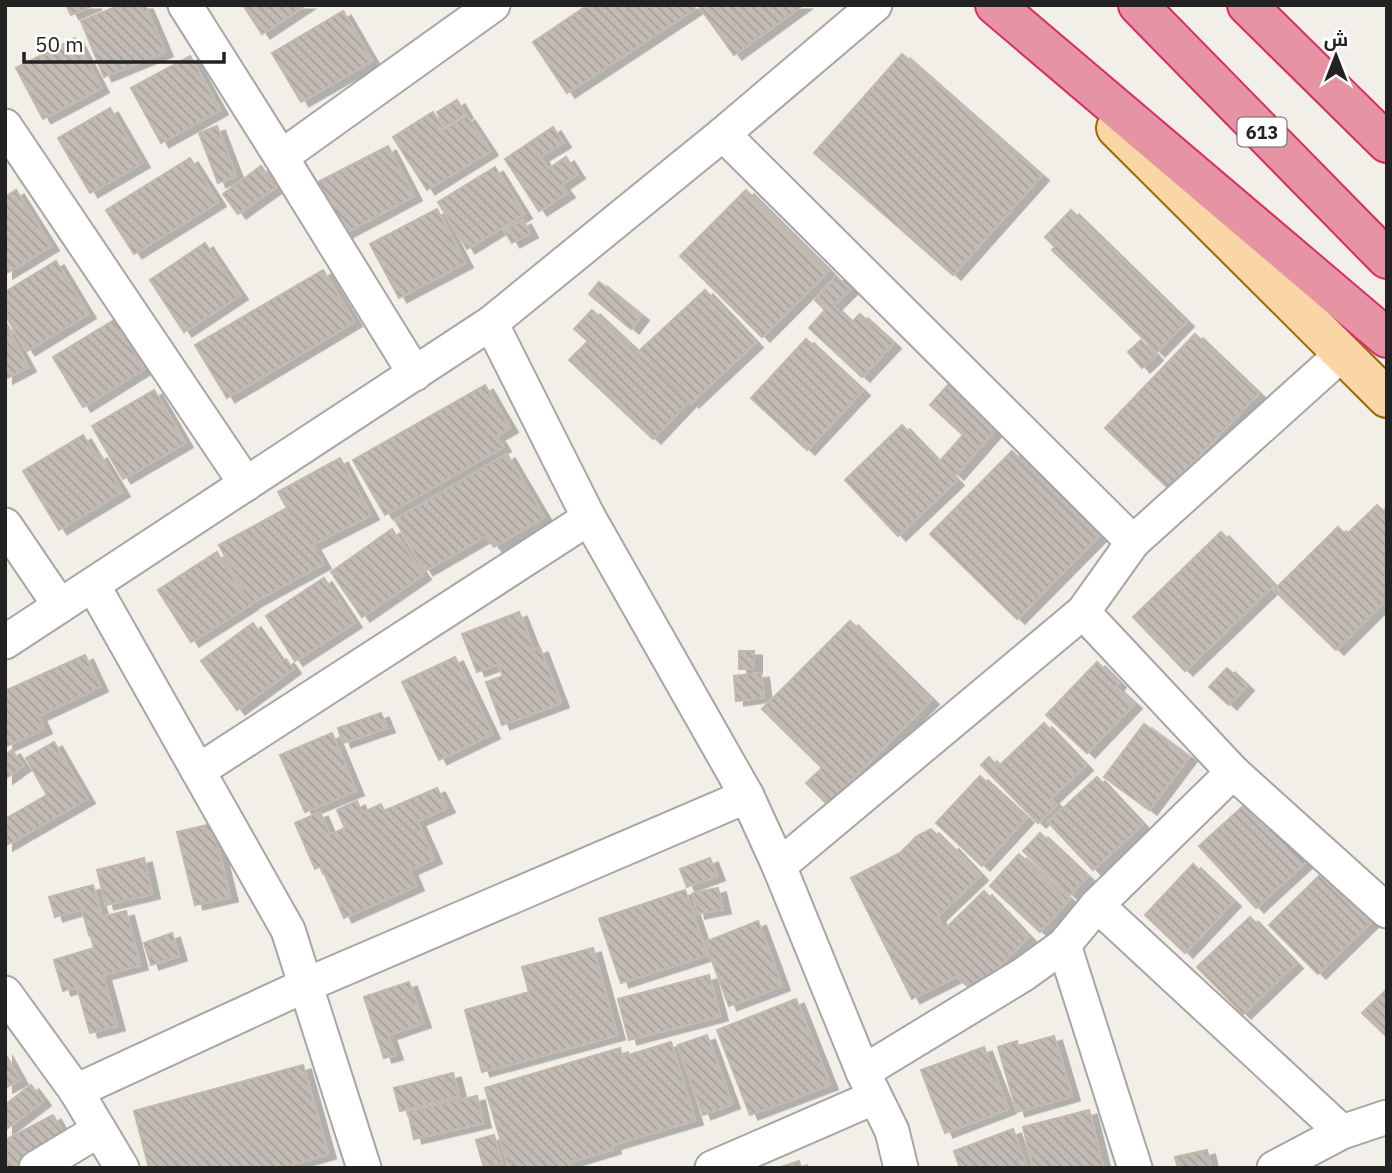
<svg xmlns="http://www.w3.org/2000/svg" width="1392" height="1173" font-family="'IBM Plex Sans',Cairo,sans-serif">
	<defs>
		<pattern id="building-back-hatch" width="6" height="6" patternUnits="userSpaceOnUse" patternTransform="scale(1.75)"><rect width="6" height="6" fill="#c2bbb5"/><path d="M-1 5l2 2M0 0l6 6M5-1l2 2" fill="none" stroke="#a6a09b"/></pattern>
		<filter id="shadow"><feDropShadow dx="8" dy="4.5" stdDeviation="0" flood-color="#0004"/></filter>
	</defs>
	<rect width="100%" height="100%" fill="#f2efe9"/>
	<g fill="url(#building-back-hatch)" stroke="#c3b6ab" stroke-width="2" filter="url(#shadow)">
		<polygon points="66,5 94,5 71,15"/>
		<polygon points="120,5 145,5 165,52 104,77 81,21"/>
		<polygon points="243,5 306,5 262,34"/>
		<polygon points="588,5 693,5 695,9 567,93 533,42"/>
		<polygon points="698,5 803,5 734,55"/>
		<polygon points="343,11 372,61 301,102 272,53"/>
		<polygon points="75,38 101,88 43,119 16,68"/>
		<polygon points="902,54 1041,176 953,275 814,153"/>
		<polygon points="190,56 220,110 161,143 131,88"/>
		<polygon points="457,100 465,114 445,126 437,112"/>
		<polygon points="110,108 142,163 90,193 58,138"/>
		<polygon points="433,112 444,130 467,116 490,151 427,190 393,137"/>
		<polygon points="217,126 236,176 218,183 199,133"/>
		<polygon points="553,127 563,143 540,157 548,169 566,157 577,174 561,185 567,193 539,211 505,159"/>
		<polygon points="388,146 414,196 345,233 318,182"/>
		<polygon points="190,158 218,202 134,254 106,210"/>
		<polygon points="261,166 276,187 238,214 223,194"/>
		<polygon points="495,167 524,214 467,249 438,202"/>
		<polygon points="16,190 51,246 5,274 5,197"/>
		<polygon points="746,190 828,271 762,337 680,256"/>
		<polygon points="437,209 465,263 399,298 370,244"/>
		<polygon points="1071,210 1186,322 1157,352 1052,250 1055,247 1045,237"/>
		<polygon points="523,220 530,233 512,243 504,230"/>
		<polygon points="205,243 240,295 184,332 150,280"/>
		<polygon points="56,261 88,314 27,351 5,315 5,292"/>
		<polygon points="323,270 354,322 227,398 195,345"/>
		<polygon points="836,276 850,289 833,306 851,323 860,314 893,344 862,377 809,328 825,310 815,300"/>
		<polygon points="599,282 641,316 631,329 589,294"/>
		<polygon points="705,290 755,343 691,403 640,350"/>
		<polygon points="592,310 689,401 653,439 569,360 588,341 574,329"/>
		<polygon points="114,320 144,369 83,407 53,357"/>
		<polygon points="5,321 12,333 10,334 28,367 5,379"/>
		<polygon points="1195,334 1258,394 1168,488 1105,428"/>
		<polygon points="806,339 862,391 807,450 751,398"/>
		<polygon points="1141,340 1155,356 1142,368 1128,352"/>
		<polygon points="485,385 510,428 496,436 503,447 385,515 353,460"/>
		<polygon points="948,385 997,428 956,475 940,461 963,435 930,405"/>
		<polygon points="154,390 185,443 123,479 92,426"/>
		<polygon points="902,425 956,481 898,536 845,480"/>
		<polygon points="83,435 96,456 99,454 122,492 59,530 23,471"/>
		<polygon points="1012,451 1098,537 1017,619 930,534"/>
		<polygon points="507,454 544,517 494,547 486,536 425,571 395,520"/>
		<polygon points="340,458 371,515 312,545 323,564 250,604 219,545 287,508 278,492"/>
		<polygon points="1377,505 1387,514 1387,599 1336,650 1274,590 1338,527 1346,535"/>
		<polygon points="392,529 423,575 362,617 331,572"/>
		<polygon points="1221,532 1273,586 1185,671 1133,617"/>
		<polygon points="217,552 250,605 191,642 158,590"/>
		<polygon points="324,578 354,623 295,661 266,616"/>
		<polygon points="519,612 534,650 540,648 561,703 502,725 486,682 503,676 498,664 477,672 462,634"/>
		<polygon points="850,621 931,700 827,804 806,783 822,768 762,709"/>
		<polygon points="253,623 281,662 286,659 293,669 237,710 201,661"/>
		<rect x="739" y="651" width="15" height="18"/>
		<polygon points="85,655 100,687 38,716 44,729 5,747 5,691"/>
		<polygon points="455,657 492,734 439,760 402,682"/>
		<polygon points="1097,662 1118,683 1115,687 1134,704 1087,753 1046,715"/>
		<polygon points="1227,668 1246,686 1229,705 1209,687"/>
		<polygon points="761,673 764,697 736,701 734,676"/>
		<polygon points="381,713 387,728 343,743 338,728"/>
		<polygon points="1044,723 1085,766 1050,799 1056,805 1038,823 981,765 989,757 998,767"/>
		<polygon points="1144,724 1189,757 1149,810 1104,777"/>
		<polygon points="332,733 356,791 305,812 280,755"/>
		<polygon points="54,742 87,799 5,846 5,819 47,795 26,758"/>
		<polygon points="12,750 23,766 5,779 5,755"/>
		<polygon points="980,776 1026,818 982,866 936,823"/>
		<polygon points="1097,777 1142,825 1093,870 1048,822"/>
		<polygon points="437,788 447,808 417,821 434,859 409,870 416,886 344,918 321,866 315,869 295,823 320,812 330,835 345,828 337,810 357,801 362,813 381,804 384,811"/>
		<polygon points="1251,799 1308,860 1256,908 1199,846"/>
		<polygon points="212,824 230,897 195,905 177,832"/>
		<polygon points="931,829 953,851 950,844 980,876 937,917 944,930 984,891 1028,937 992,974 967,986 957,976 912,999 851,878 900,853 917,836"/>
		<polygon points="1040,833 1087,877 1070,895 1023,851"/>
		<polygon points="1019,854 1069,899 1040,932 990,886"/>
		<polygon points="144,858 152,894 106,905 97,870"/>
		<polygon points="710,858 717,876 687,887 680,869"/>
		<polygon points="1193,864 1233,902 1185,953 1145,915"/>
		<polygon points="1323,872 1373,920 1318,974 1269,925"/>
		<polygon points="93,885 102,917 126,911 140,965 103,975 117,1026 90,1033 77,987 63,991 54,960 94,948 90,934 89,935 82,909 55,917 49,897"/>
		<polygon points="718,888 723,909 697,914 693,893"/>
		<polygon points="685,890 707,955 621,983 599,919"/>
		<polygon points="1250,917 1295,964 1243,1014 1197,967"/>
		<polygon points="758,921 782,986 729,1006 705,942"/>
		<polygon points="172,933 179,956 151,965 144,943"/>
		<polygon points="593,948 617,1035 482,1072 465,1010 529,992 522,967"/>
		<polygon points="709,975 720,1016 629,1040 618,999"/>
		<polygon points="409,982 423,1023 388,1035 395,1055 384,1058 364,997"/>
		<polygon points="1387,989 1387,1037 1362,1013"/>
		<polygon points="796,999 830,1085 750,1115 717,1030"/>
		<polygon points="707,1035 732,1104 703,1115 678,1045"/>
		<polygon points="1054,1036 1072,1096 1017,1112 998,1047 1017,1041 1018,1046"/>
		<polygon points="671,1042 695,1120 612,1145 613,1149 570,1162 572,1168 509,1168 485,1088 620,1048 622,1057"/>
		<polygon points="984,1047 1008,1109 945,1133 921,1070"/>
		<polygon points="5,1053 20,1080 5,1088"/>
		<polygon points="303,1065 328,1154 281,1168 149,1168 134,1111"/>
		<polygon points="453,1073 459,1096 400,1111 394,1088"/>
		<polygon points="31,1085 43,1101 5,1130 5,1105"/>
		<polygon points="477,1096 483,1123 414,1139 408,1112"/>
		<polygon points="1089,1110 1103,1166 1096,1168 1033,1168 1023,1127"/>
		<polygon points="53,1115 69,1144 23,1168 6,1168 5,1140"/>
		<polygon points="1013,1129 1027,1168 960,1168 954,1151"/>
		<polygon points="494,1135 502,1163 484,1168 476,1140"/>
		<polygon points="1207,1150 1211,1168 1178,1168 1175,1157"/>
		<polygon points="799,1161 801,1168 778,1168"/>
	</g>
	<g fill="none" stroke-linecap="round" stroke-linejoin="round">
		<defs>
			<g id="minor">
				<polyline points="185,5 281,157 415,374"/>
				<polyline points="5,126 246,484"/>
				<polyline points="723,134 1133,542"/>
				<polyline points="281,157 493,5"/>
				<polyline points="491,323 589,518 747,796 779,866 863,1072 892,1131 901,1168"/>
				<polyline points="5,525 60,606"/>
				<polyline points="93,585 288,930 364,1168"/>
				<polyline points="1083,612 1233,772 1387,911"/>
				<polyline points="5,642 491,323 723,134 875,5"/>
				<polyline points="198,771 589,518"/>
				<polyline points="779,866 1083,612 1133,542 1343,353"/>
				<polyline points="1097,905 1342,1132"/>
				<polyline points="1064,945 1135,1168"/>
				<polyline points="5,993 76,1091 122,1168"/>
				<polyline points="863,1072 1024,974 1064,945 1097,905 1233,772"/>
				<polyline points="76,1091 306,985 747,796"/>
				<polyline points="36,1168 99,1130"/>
				<polyline points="712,1168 875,1097"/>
				<polyline points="1274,1168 1342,1132 1387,1117"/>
			</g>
			<polyline id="major" points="1116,128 1387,398"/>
			<g id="highway">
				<polyline points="995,5 1387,338"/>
				<polyline points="1138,5 1387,259"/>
				<polyline points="1247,5 1387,143"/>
			</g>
		</defs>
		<use href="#minor" stroke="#a6a6a6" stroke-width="37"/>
		<use href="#major" stroke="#9c6803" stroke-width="42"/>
		<use href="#highway" stroke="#d82d69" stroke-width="42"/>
		<use href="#minor" stroke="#fff" stroke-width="33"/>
		<use href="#major" stroke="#fad5a5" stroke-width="38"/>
		<use href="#highway" stroke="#e693a3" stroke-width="38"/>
	</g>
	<g text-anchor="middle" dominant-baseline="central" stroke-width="7" stroke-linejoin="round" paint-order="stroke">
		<rect fill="#fff" stroke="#646464" stroke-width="2" x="1237.5" y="117.5" width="49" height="29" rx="5"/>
		<g font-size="18" font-weight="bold" fill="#222">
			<text x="1262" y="132">613</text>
		</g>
	</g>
	<rect width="1392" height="1173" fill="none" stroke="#222222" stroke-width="14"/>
	<g transform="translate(1336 56)" stroke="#ffffff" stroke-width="5" paint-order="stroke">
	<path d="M0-5L12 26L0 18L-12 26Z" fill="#222222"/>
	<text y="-10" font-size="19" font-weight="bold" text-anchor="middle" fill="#222222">ش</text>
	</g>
	<path d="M24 52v10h200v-10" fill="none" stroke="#222222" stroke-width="3.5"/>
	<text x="35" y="52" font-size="21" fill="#222222" stroke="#ffffff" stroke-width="5" paint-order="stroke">50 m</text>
</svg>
